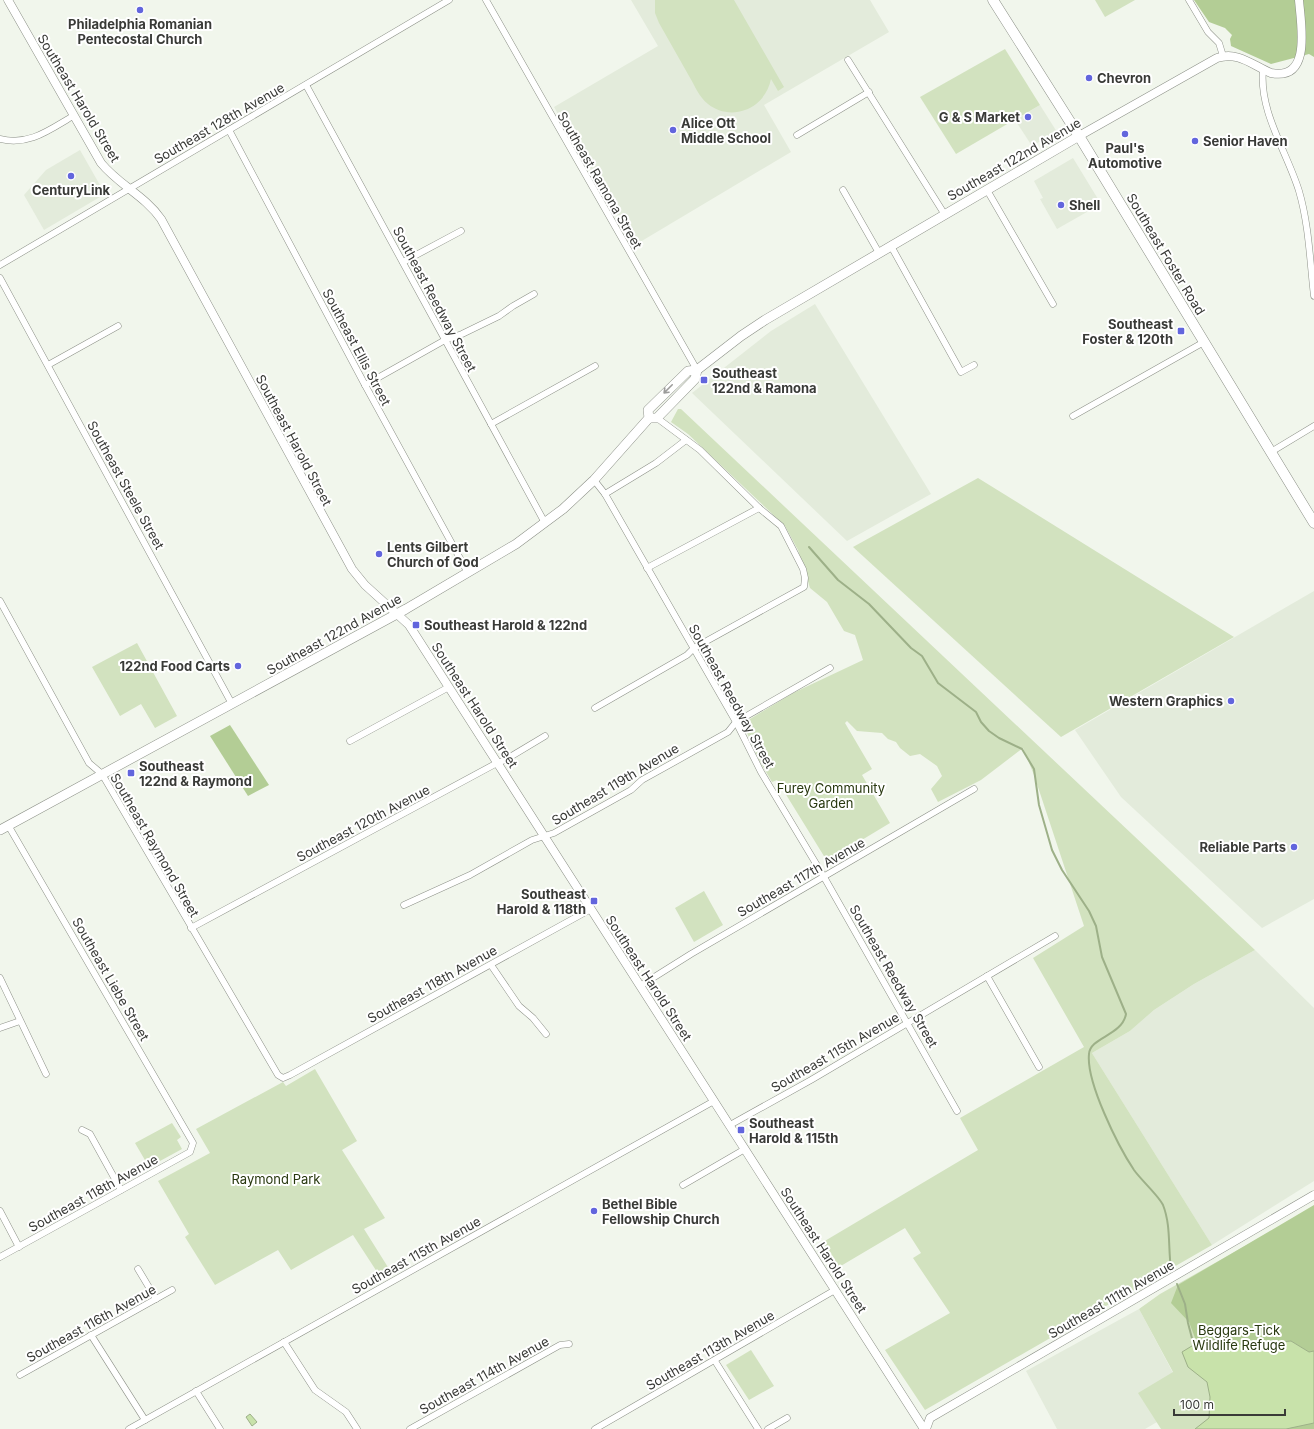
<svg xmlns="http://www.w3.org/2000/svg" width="1314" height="1429" font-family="Inter,sans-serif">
	<rect width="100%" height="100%" fill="#f1f6ec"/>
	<g fill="#e3ebdb">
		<polygon points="631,0 870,0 889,32 764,105 791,152 635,245 554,107 658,46"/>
		<polygon points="1040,105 1057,132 1032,146 1015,120"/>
		<polygon points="80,150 105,194 44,230 24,195 46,170"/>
		<polygon points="1073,158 1101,204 1057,229 1040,199 1043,198 1034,181"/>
		<polygon points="815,304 931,494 847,541 692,393 771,331"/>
		<polygon points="1314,591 1314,899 1262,928 1121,797 1075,730"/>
		<polygon points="1255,950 1314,1008 1314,1181 1212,1245 1092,1053 1130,1031 1154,1010 1194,984"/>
		<polygon points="1139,1309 1173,1373 1139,1393 1157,1422 1145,1429 1057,1429 1026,1371"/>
	</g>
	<g fill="#d2e2bf">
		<path d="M655,0h79l50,87 -6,4 -7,-12c-3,14 -12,26 -26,31 -13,5 -27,2 -37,-6 -9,-7 -13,-18 -19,-28 -10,-18 -20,-35 -30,-53l-4,-10z"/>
		<polygon points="1095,0 1135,0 1105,17"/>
		<polygon points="1005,49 1040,105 956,154 920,97"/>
		<polygon points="678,409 681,409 1255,950 1194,984 1154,1010 1130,1031 1092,1053 1212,1245 925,1410 885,1350 950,1313 913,1258 921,1253 905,1228 834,1270 818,1245 978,1150 960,1118 1084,1047 1033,958 1084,926 1034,775 1023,748 981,780 938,802 931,789 942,776 937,766 920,754 910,756 900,748 896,742 888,739 882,733 857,731 847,721 845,723 872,769 862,775 890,823 827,861 777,780 772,782 759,760 744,726 745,722 793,693 863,660 855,635 844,631 827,602 810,588 798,550 785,526 688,434 671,422"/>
		<polygon points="978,478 1234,637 1061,737 853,547"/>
		<polygon points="137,643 177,716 155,728 141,704 120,716 92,667"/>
		<polygon points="704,891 723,925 694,942 675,908"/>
		<polygon points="315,1069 357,1141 342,1150 385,1218 364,1229 391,1272 381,1278 353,1235 291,1270 278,1250 215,1285 185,1237 189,1234 158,1181 210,1153 196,1129 283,1082 286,1086"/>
		<polygon points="172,1123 181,1137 177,1140 182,1149 149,1167 135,1143"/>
		<polygon points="1314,1207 1314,1429 1161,1429 1138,1393 1173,1372 1139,1309 1160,1294"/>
		<polygon points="751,1350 774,1386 749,1400 726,1365"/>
	</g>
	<g fill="#b3cd95">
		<polygon points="1194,0 1314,0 1314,57 1309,54 1271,64 1231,46 1230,39 1232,35 1225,28 1209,22"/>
		<polygon points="230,725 269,785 248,796 210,736"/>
		<polygon points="1314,1205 1314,1351 1309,1352 1291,1341 1263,1344 1231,1344 1205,1338 1197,1343 1189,1322 1171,1303 1178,1285"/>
		<polygon points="1314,1423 1314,1429 1286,1429 1289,1427"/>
	</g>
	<g fill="#c8e2aa" stroke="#9db088">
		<polygon points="1205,1338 1231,1344 1263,1344 1291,1341 1309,1352 1314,1351 1314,1423 1286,1429 1195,1429 1209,1418 1210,1397 1207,1382 1188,1367 1182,1352"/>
		<polygon points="250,1414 257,1422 252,1426 246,1417"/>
	</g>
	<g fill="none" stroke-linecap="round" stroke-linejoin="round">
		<g stroke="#9db088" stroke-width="2">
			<path d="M809,547l29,33 31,24 42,44 11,8 16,27 38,29 5,10 8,9 10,7 23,11 12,20 5,36 13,45 10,20 27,41 7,15 6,31 24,57c-4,22 -36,23 -37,40 -3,28 29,92 45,116 7,10 25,26 29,35 8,20 5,43 8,64"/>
			<polyline points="1177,1284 1185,1304 1188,1323 1194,1346"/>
		</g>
		<defs>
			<g id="minor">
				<polyline points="486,0 697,370"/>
				<polyline points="1189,0 1208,32 1219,43 1223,56"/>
				<polyline points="848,60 945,215"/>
				<path d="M1263,70c-4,42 24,82 36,121 10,34 11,71 15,105"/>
				<polyline points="306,85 545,523"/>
				<polyline points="229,130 365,385 468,573"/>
				<polyline points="797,135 869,92"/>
				<path d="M0,139c29,7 49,-9 73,-23"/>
				<polyline points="843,190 879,253"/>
				<polyline points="987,190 1053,304"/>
				<polyline points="891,246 961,372 974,365"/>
				<polyline points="403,262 461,231"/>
				<polyline points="0,265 449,0"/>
				<polyline points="0,278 232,704"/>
				<polyline points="48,365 118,326"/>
				<polyline points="365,385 445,340 462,334 499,316 513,306 534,294"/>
				<polyline points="1073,416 1204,342"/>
				<polyline points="491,424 595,366"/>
				<polyline points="1271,452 1314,426"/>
				<polyline points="594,480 605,494 736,722 761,772 824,877 957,1111"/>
				<polyline points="605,494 656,463 686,440"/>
				<polyline points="647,568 759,508"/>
				<polyline points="0,601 89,763 102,774 278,1075 283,1078 290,1075 591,909"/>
				<polyline points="595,708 687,655 694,648 804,587 805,578 803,569 781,526 759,508 700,450 657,418"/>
				<polyline points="350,741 449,687"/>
				<polyline points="404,905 470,875 532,840 554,833 631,790 642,780 728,732 736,722 830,668"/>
				<polyline points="191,928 497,763 505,760 545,736"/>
				<polyline points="491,965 519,1006 533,1018 546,1034"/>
				<polyline points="987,976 1039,1067"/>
				<polyline points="0,978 46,1074"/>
				<polyline points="640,986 691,954 974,789"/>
				<polyline points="0,1028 20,1021"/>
				<polyline points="730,1125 811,1080 1055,936"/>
				<polyline points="82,1130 90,1134 121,1190"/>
				<polyline points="683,1185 745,1149"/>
				<polyline points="0,1211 19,1247"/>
				<polyline points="0,1257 190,1152 193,1143 8,825"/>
				<polyline points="138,1269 156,1299"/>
				<polyline points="91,1335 145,1420"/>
				<polyline points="284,1342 315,1390 346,1412 357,1429"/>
				<polyline points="715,1361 758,1429"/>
				<polyline points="20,1375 172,1290"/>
				<polyline points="196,1391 220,1429"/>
				<polyline points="129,1429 714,1101"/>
				<polyline points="410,1429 560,1345 569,1344"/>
				<polyline points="595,1429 835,1290"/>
				<polyline points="768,1429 787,1418"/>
			</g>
			<g id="tertiary">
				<path d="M8,0l93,163c18,22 44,33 60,56l191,350 13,16 44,40 515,804"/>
				<path d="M1079,136l138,-78c21,-7 35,7 54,15 41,8 30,-48 28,-73"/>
				<polyline points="926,1429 930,1418 1314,1195"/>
			</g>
			<g id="secondary">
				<polyline points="649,418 657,418 695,379 697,370"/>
				<polyline points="0,830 406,609 516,544 563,509 594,480 649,418 648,410 688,371 697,370 741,336 765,320 1079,136"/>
			</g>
			<polyline id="primary" points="993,0 1079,136 1314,523"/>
		</defs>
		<use href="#minor" stroke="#8c9087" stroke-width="7"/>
		<use href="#tertiary" stroke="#8c9087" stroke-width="9"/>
		<use href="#secondary" stroke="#8c9087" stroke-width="10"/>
		<use href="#primary" stroke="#8c9087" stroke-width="11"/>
		<use href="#minor" stroke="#fff" stroke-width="6"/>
		<use href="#tertiary" stroke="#fff" stroke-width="8"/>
		<use href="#secondary" stroke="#fff" stroke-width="9"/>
		<use href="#primary" stroke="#fff" stroke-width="10"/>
	</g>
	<defs><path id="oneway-shaft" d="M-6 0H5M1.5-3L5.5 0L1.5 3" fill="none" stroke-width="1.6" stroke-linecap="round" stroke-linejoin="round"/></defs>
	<use stroke="#9c9c9b" href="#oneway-shaft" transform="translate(668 389) rotate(135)"/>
	<g fill="#6265dd" stroke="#fff" stroke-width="1.5">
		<circle cx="140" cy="10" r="4"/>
		<circle cx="1089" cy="78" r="4"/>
		<circle cx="1028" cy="117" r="4"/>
		<circle cx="673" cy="130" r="4"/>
		<circle cx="1125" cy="134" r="4"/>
		<circle cx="1195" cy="141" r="4"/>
		<circle cx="71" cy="176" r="4"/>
		<circle cx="1061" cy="205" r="4"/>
		<rect x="1177" y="327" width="8" height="8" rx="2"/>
		<rect x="700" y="376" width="8" height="8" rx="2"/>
		<circle cx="379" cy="554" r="4"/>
		<rect x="412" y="621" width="8" height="8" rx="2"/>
		<circle cx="238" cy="666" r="4"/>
		<circle cx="1231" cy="701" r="4"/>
		<rect x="127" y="769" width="8" height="8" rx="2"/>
		<circle cx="1294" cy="847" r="4"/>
		<rect x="590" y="897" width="8" height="8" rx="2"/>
		<rect x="737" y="1126" width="8" height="8" rx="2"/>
		<circle cx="594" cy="1211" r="4"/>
	</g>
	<g text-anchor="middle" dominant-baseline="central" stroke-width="4" stroke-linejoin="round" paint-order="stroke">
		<g font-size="13" font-weight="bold" fill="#393a37" stroke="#fff" text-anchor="start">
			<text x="140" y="24" text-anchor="middle">Philadelphia Romanian<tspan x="140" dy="15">Pentecostal Church</tspan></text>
			<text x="1097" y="78">Chevron</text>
			<text x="1020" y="117" text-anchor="end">G &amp; S Market</text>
			<text x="681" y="123">Alice Ott<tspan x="681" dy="15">Middle School</tspan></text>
			<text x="1203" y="141">Senior Haven</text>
			<text x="1125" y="148" text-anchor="middle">Paul's<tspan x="1125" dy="15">Automotive</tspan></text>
			<text x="71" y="190" text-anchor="middle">CenturyLink</text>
			<text x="1069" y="205">Shell</text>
			<text x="1173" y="324" text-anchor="end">Southeast<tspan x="1173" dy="15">Foster &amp; 120th</tspan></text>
			<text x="712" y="373">Southeast<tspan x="712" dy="15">122nd &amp; Ramona</tspan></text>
			<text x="387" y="547">Lents Gilbert<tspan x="387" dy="15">Church of God</tspan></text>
			<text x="424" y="625">Southeast Harold &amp; 122nd</text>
			<text x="230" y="666" text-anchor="end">122nd Food Carts</text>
			<text x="1223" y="701" text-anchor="end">Western Graphics</text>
			<text x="139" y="766">Southeast<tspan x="139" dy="15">122nd &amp; Raymond</tspan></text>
			<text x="1286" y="847" text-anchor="end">Reliable Parts</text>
			<text x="586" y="894" text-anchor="end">Southeast<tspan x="586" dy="15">Harold &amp; 118th</tspan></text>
			<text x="749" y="1123">Southeast<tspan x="749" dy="15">Harold &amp; 115th</tspan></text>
			<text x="602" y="1204">Bethel Bible<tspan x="602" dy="15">Fellowship Church</tspan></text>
		</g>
		<g font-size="13" fill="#393a37" stroke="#fff">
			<text transform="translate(79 98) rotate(59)">Southeast Harold Street</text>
			<text transform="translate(219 123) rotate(-30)">Southeast 128th Avenue</text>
			<text transform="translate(1014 159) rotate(-30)">Southeast 122nd Avenue</text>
			<text transform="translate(600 180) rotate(60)">Southeast Ramona Street</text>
			<text transform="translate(1166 254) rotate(59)">Southeast Foster Road</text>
			<text transform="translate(435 299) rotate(62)">Southeast Reedway Street</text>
			<text transform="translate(357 347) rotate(62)">Southeast Ellis Street</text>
			<text transform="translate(294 440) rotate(62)">Southeast Harold Street</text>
			<text transform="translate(126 485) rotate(61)">Southeast Steele Street</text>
			<text transform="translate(334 634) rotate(-29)">Southeast 122nd Avenue</text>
			<text transform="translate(732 696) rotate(61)">Southeast Reedway Street</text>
			<text transform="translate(475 705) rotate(57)">Southeast Harold Street</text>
			<text transform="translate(615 784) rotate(-31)">Southeast 119th Avenue</text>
			<text transform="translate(363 823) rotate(-28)">Southeast 120th Avenue</text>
			<text transform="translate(155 845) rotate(60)">Southeast Raymond Street</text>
			<text transform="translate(801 877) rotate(-30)">Southeast 117th Avenue</text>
			<text transform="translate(894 976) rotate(60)">Southeast Reedway Street</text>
			<text transform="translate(649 978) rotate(57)">Southeast Harold Street</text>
			<text transform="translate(111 979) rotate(60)">Southeast Liebe Street</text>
			<text transform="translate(432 984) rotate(-29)">Southeast 118th Avenue</text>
			<text transform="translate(835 1052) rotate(-30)">Southeast 115th Avenue</text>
			<text transform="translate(93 1193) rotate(-29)">Southeast 118th Avenue</text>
			<text transform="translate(824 1250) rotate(57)">Southeast Harold Street</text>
			<text transform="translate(416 1255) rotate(-29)">Southeast 115th Avenue</text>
			<text transform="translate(1111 1299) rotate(-30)">Southeast 111th Avenue</text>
			<text transform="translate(91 1323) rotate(-29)">Southeast 116th Avenue</text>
			<text transform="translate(710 1350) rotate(-30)">Southeast 113th Avenue</text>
			<text transform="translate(484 1375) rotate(-29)">Southeast 114th Avenue</text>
		</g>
		<g font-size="13" fill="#28380f" stroke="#fff">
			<text x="831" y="788">Furey Community<tspan x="831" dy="15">Garden</tspan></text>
			<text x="276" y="1179">Raymond Park</text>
			<text x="1239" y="1330">Beggars-Tick<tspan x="1239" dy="15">Wildlife Refuge</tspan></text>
		</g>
	</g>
	<path d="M1174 1409v6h111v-6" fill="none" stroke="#393a37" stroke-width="2"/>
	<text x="1180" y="1409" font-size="12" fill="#393a37" stroke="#ffffff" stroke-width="3" paint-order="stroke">100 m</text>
</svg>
